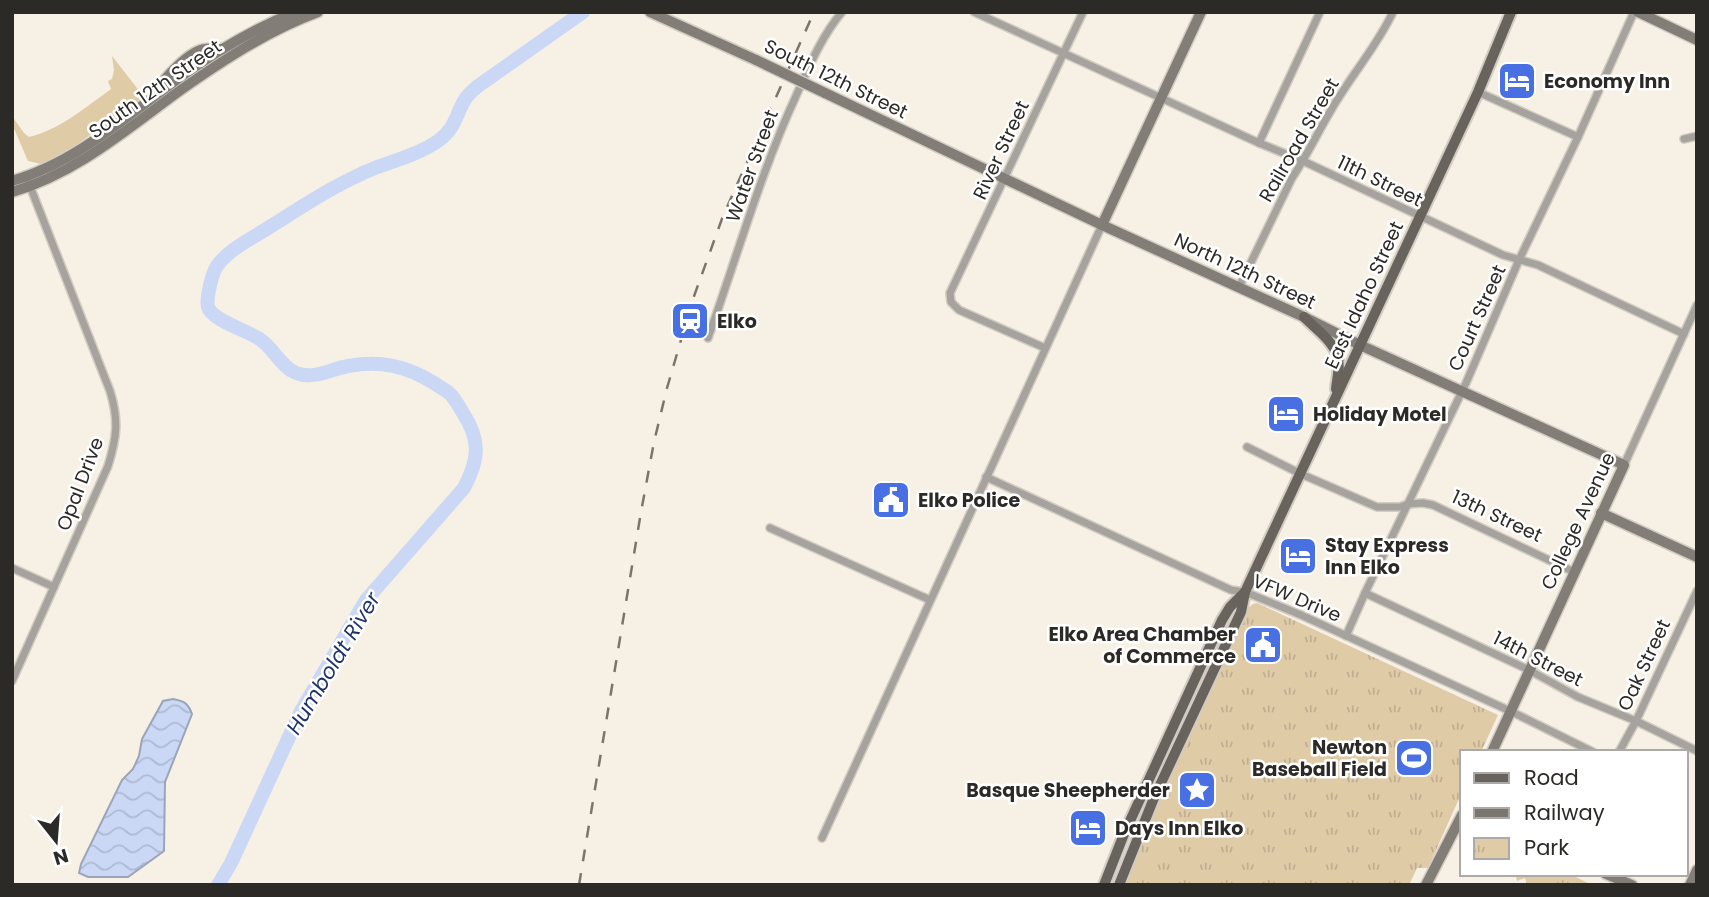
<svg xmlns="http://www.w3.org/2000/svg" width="1709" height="897" font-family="Poppins,sans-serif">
	<defs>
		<pattern id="park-tufts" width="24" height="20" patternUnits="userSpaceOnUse" patternTransform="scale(1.75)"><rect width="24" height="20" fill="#e0cba7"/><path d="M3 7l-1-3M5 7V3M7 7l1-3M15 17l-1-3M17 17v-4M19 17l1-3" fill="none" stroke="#c0ae90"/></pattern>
		<pattern id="water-waves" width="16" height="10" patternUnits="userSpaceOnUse" patternTransform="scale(1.75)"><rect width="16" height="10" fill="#cad8f6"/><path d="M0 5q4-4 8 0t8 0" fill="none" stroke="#aebad3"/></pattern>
	</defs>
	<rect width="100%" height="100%" fill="#f7f0e5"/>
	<path fill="#e0cba7" d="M112,56l32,41 -71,50 -32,17 -13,-3 -16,-37v-8l12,17 5,4c30,-7 57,-30 82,-48l-3,-8 4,-2 2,-9z"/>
	<g fill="url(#park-tufts)">
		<polygon points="1257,603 1498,715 1481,752 1462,752 1462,792 1428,868 1417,868 1409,885 1124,885 1144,835 1248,608 1253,604"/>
		<polygon points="1515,874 1570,874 1592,885 1527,885 1525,878 1517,881"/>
	</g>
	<path fill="url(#water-waves)" stroke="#9ba4b8" stroke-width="2" d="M173,699c11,2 15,4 19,15l-27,68 -1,69 -36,26h-40l-9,-4 2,-9 41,-84 11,-11 6,-13 3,-17 21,-38z"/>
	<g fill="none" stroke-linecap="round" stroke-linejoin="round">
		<path stroke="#cad8f6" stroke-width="14" d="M218,885l13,-22 70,-152 65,-111 98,-112c15,-29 17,-47 -1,-75 -4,-6 -7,-13 -12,-18 -4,-5 -12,-8 -17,-12 -28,-17 -53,-23 -86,-17 -17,3 -34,14 -52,7 -15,-6 -22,-24 -35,-33 -11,-9 -49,-19 -53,-33 -2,-9 4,-34 9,-41 12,-17 34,-27 51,-38 34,-21 69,-45 107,-60 21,-8 44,-14 63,-27 17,-12 17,-24 26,-40 3,-6 8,-10 14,-15l105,-74"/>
		<defs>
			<g id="street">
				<polyline points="974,12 1259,143 1303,161 1503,255 1538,265 1684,334"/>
				<polyline points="1478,92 1578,137"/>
				<polyline points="1684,139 1697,136"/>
				<polyline points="1259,143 1320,12"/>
				<path d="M1239,287l53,-109c18,-27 31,-57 49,-84 17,-27 38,-52 52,-82"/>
				<path d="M708,338c29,-81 52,-164 88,-242 13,-29 25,-59 46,-84"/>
				<polyline points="1045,348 959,310 951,302 950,293 1083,12"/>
				<polyline points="1247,447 1301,474 1377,507 1400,507 1408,504 1423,503 1433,505 1574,572"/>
				<polyline points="1624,465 1697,305"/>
				<polyline points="986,477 1231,590 1245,592 1301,615 1510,711 1593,752"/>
				<polyline points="770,528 930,600"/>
				<polyline points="12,568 54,587"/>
				<polyline points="1365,593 1529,670 1578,697 1636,721 1697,751"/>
				<polyline points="1346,636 1365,593 1466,383 1519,260 1578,137 1634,12"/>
				<path d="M12,681l96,-215c9,-29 11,-46 2,-75l-82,-210"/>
				<polyline points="1619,752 1636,721 1697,591"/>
				<polyline points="822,838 1102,225"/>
			</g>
			<g id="secondary">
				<polyline points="650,12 756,60"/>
				<polyline points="1638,12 1697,40"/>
				<path d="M156,91c9,-13 33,-40 49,-42 5,-1 12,0 17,0"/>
				<polyline points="825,93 1102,225 1304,317 1360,345 1624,465 1492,752"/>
				<path d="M12,181c63,-18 115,-65 167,-103 36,-26 75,-49 116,-66"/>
				<path d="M12,192c65,-19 116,-64 170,-103 43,-30 87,-59 136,-77"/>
				<polyline points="1102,225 1201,12"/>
				<polyline points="1601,513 1697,557"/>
				<polyline points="1606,874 1632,885"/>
				<polyline points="1426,885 1462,815"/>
				<polyline points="1690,885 1697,870"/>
			</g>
			<g id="primary">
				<path d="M1304,317c11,11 28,23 33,38 4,11 0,23 -1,34"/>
				<polyline points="1104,885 1124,834 1222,620 1230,607 1245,592 1478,92 1511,12"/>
				<polyline points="1119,885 1154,798 1241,612 1245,592"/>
			</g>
		</defs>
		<use href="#street" stroke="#d2ccc3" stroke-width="10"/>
		<use href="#secondary" stroke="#d2ccc3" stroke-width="13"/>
		<use href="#primary" stroke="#d2ccc3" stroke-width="14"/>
		<use href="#street" stroke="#a6a39f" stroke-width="7"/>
		<use href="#secondary" stroke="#827e77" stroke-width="10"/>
		<use href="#primary" stroke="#68635c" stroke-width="10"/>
		<polyline stroke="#7a766f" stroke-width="2.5" stroke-dasharray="12 12" stroke-linecap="butt" points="579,885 641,512 654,442 667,388 693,299 723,216 814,12"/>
		<defs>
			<polyline id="secondary-bridge" points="756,60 825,93"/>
		</defs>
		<use href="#secondary-bridge" stroke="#d2ccc3" stroke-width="13" stroke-linecap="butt"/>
		<use href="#secondary-bridge" stroke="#827e77" stroke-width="10"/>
	</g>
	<defs>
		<symbol id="hotel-square" viewBox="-11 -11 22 22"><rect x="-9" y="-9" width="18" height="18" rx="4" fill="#4870e3" stroke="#fff"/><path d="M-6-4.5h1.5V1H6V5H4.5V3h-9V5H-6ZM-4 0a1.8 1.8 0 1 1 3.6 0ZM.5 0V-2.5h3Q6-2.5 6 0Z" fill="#fff"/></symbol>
		<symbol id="station-square" viewBox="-11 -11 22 22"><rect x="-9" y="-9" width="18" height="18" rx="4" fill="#4870e3" stroke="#fff"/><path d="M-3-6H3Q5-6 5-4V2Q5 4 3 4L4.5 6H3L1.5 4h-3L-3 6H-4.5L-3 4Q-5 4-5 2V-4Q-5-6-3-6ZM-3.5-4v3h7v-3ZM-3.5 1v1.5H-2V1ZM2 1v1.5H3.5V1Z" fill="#fff"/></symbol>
		<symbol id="civic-square" viewBox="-11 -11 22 22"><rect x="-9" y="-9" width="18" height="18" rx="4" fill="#4870e3" stroke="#fff"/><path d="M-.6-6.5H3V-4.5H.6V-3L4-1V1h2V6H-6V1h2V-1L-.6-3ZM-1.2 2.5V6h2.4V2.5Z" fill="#fff"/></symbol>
		<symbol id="stadium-square" viewBox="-11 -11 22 22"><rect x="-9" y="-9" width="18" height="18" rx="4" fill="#4870e3" stroke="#fff"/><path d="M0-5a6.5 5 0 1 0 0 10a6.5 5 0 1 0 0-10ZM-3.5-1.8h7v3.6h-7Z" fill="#fff"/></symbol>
		<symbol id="sight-square" viewBox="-11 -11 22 22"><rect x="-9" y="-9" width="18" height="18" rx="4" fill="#4870e3" stroke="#fff"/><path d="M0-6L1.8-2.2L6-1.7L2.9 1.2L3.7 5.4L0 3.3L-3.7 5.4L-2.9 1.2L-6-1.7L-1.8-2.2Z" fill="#fff"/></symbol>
	</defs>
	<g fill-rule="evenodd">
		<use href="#hotel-square" x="1495" y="59" width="44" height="44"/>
		<use href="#station-square" x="668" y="299" width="44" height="44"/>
		<use href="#hotel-square" x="1264" y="392" width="44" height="44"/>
		<use href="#civic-square" x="869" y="478" width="44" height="44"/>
		<use href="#hotel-square" x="1276" y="534" width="44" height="44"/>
		<use href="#civic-square" x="1241" y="623" width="44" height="44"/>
		<use href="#stadium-square" x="1392" y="736" width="44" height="44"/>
		<use href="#sight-square" x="1175" y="768" width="44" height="44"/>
		<use href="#hotel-square" x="1066" y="806" width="44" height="44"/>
	</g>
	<g text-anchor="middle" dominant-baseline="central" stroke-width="5" stroke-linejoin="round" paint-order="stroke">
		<g font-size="19" fill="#2c2a26" stroke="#fff">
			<text transform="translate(836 79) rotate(26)">South 12th Street</text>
			<text transform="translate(155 89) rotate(-35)">South 12th Street</text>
			<text transform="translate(1299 140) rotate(-60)">Railroad Street</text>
			<text transform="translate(1001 150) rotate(-65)">River Street</text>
			<text transform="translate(752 166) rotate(-70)">Water Street</text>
			<text transform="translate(1380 181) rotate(26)">11th Street</text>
			<text transform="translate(1245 271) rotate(25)">North 12th Street</text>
			<text transform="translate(1364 295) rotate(-65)">East Idaho Street</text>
			<text transform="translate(1477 318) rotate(-66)">Court Street</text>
			<text transform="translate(80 484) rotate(-69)">Opal Drive</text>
			<text transform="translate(1497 516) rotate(25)">13th Street</text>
			<text transform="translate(1578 521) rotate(-65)">College Avenue</text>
			<text transform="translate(1297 598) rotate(23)">VFW Drive</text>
			<text transform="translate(1538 659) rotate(27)">14th Street</text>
			<text transform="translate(1644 665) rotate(-65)">Oak Street</text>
		</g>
		<g font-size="19" font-weight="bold" fill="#2c2a26" stroke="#fff" text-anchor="start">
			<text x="1544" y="81">Economy Inn</text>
			<text x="717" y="321">Elko</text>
			<text x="1313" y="414">Holiday Motel</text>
			<text x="918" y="500">Elko Police</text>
			<text x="1325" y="545">Stay Express<tspan x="1325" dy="22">Inn Elko</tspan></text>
			<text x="1236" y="634" text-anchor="end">Elko Area Chamber<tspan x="1236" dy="22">of Commerce</tspan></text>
			<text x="1387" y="747" text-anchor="end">Newton<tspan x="1387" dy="22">Baseball Field</tspan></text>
			<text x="1170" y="790" text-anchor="end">Basque Sheepherder</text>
			<text x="1115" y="828">Days Inn Elko</text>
		</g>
		<g font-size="21" font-style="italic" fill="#1e326c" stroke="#fff">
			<text transform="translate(333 663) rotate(-59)">Humboldt River</text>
		</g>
	</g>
	<rect width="1709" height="897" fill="none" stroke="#2c2a26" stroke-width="28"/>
	<rect x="1460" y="750" width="228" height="126" fill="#ffffff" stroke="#abaaa8" stroke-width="2"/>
	<rect x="1474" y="773" width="35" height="10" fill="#68635c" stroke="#abaaa8" stroke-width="2"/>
	<text x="1524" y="785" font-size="21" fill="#2c2a26">Road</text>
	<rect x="1474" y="808" width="35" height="10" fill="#7a766f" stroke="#abaaa8" stroke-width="2"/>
	<text x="1524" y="820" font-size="21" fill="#2c2a26">Railway</text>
	<rect x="1474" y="838" width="35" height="21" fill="url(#park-tufts)" stroke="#abaaa8" stroke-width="2"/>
	<text x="1524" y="855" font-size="21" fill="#2c2a26">Park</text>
	<g transform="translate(56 841) rotate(163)" stroke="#ffffff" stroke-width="5" paint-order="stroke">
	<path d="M0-5L12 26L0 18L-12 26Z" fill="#2c2a26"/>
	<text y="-10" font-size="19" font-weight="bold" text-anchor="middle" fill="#2c2a26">N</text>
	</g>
</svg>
